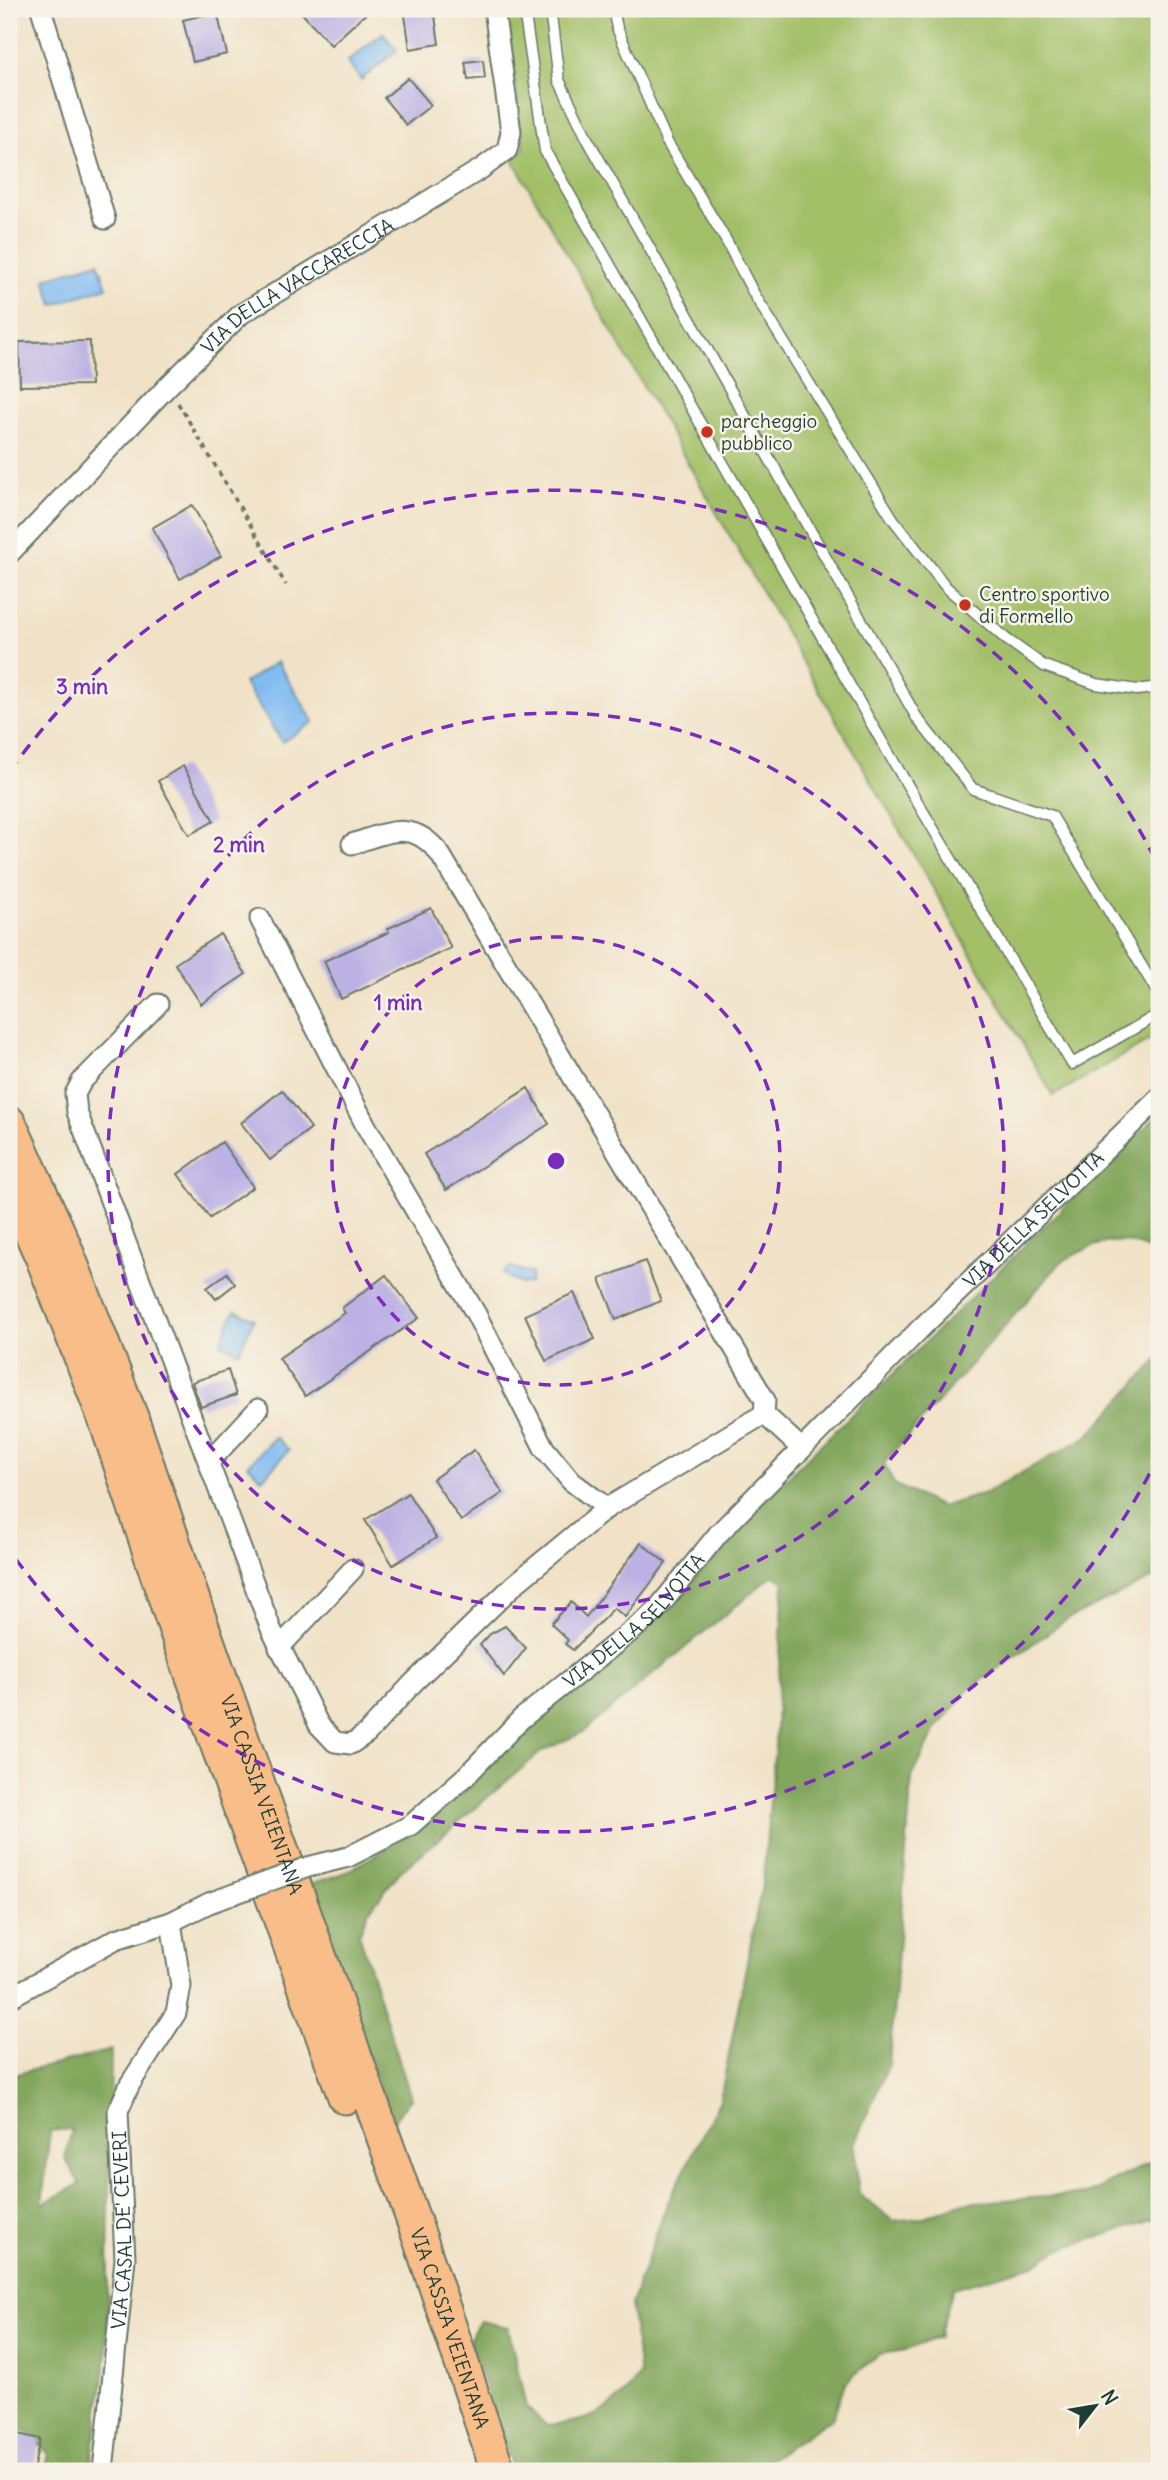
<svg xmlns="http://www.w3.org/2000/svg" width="1168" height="2480" font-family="Delius,sans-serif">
	<rect width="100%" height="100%" fill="#f7f3e8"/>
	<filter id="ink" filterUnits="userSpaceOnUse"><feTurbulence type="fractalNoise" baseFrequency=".0143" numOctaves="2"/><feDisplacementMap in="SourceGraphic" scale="14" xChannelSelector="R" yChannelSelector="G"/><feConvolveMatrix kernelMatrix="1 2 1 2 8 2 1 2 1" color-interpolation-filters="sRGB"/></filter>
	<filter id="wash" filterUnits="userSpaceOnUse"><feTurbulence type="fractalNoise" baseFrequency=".00686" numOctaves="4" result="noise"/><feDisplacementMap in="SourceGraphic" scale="28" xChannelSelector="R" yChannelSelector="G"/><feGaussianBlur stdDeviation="1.57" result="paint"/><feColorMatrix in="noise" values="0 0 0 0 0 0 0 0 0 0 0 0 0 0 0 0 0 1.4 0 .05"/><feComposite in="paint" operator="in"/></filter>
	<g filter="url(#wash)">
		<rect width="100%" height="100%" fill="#f1e2c7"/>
		<polygon fill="#a3bf67" stroke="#617e4e" stroke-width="2" points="506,9 1159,9 1159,1035 1053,1096 513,160 524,149"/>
		<g fill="#82a65c" stroke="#507248" stroke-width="2" fill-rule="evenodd">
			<path d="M1159,1114v141c-38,-24 -61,-13 -98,7l-177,201 10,21 47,23 44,-14 103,-57 71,-78v217l-93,45 -99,71 -31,38 -24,48 -23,287 -35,80 5,50 34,27 28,-3 42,-15 124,-9 72,-36v60l-102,32 -23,15 -81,23 -14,49 -33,13 -27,4 -34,29 -12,34 -80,54h-240l-44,-132 11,-18 28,6 18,80 20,18c44,-2 68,-14 94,-50l-9,-71 36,-100 53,-104 43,-220 12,-135 9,-163 -11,-7 -190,157 -41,19 -142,121 -32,40 -9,22 52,164 -18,24 -91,-235 44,-15 73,-43 47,-39 52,-62 112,-84 64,-65 62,-71z"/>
			<path d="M111,2050l-4,305 -17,116h-46l5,-17 -21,-22 -19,1v-112l7,-27 -7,-3v-215zM72,2129l-7,29 15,26 -38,20 8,-73z"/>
		</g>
		<g fill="#81bbf2" stroke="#507c93" stroke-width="2">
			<polygon points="383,33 397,50 361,80 347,62"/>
			<polygon points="98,262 107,287 53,305 45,279"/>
			<polygon points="277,662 314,722 282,742 244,683"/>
			<polygon points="510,1267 532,1273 530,1283 521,1284 503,1274"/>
			<polygon points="235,1310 254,1319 239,1352 220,1343"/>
			<polygon points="275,1437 289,1450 262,1479 248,1465"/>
		</g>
		<g id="blocks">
			<g fill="#bcb1e4">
				<polygon points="298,9 371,9 331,45"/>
				<polygon points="404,9 434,9 439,44 410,49"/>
				<polygon points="217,12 227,54 193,62 183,20"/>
				<polygon points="483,60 485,78 468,80 465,62"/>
				<polygon points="408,78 431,105 406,125 384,98"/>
				<polygon points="90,341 91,385 20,386 19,342"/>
				<polygon points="192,505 221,556 180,579 152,528"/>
				<polygon points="183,766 214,821 189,835 158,781"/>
				<polygon points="431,908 451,948 341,999 324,961 389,932 387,929"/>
				<polygon points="220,934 246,974 201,1004 175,964"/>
				<polygon points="528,1088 549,1124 446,1190 424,1154"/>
				<polygon points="282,1090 311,1128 270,1160 241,1123"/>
				<polygon points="222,1142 253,1187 210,1218 178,1174"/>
				<polygon points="645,1261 661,1301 616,1320 600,1279"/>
				<polygon points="227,1273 235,1284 216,1299 207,1288"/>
				<polygon points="386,1275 419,1318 305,1396 279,1358 345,1313 342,1308"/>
				<polygon points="574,1293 595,1339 546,1361 525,1315"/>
				<polygon points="228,1370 236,1395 201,1407 192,1382"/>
				<polygon points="474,1450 503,1493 461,1521 433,1479"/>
				<polygon points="408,1493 436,1538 393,1565 365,1520"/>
				<polygon points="641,1543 666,1563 625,1617 614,1608 573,1650 565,1644 568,1640 551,1624 571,1602 586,1617"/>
				<polygon points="505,1626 526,1648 504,1676 480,1645 490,1634"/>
				<polygon points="9,2432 40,2439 33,2471 9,2471"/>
			</g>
		</g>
	</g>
	<g filter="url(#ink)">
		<use href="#blocks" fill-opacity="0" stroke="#687767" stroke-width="2"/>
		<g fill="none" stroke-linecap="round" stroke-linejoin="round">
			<defs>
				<g id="service">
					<polyline points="524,9 545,151 882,742 1072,1064 1159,1014"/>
					<polyline points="550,9 559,80 588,140 917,718 973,789 1052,816 1159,995"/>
					<polyline points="613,9 617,28 667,142 727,242 754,294 893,519 946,587 1006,639 1044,666 1096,684 1137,690 1159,687"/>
				</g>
				<g id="minor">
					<polyline points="41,9 105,219"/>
					<path id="s1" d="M9,554l159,-168 73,-72 240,-145 26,-19 4,-18 -17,-123"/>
					<path d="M352,844c35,-11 61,-26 88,10l325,546 -1,14 38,35"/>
					<polyline points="260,919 366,1126 476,1314 544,1448 571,1481 607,1508"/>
					<polyline points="158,1004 82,1081 75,1094 77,1112 271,1629 319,1725 335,1742 351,1744 367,1733 414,1682 515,1584 607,1508 764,1414"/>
					<polyline points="209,1462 258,1409"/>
					<polyline points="279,1648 353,1569"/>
					<path id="s2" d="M308,1867l40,-10 63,-32 56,-50 54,-56 133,-106 65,-80 204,-207 236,-228"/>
					<polyline points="9,1998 116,1939 171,1922 209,1903"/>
					<path id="s3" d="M103,2471l22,-212 -7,-148 12,-27 46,-71 5,-27 -10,-64"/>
				</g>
				<g id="trunk">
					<path id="s4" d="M9,1123l54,120 68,174 69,204 220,618 78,232"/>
					<polyline points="9,1183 43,1259 107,1424 176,1630 345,2097"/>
				</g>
			</defs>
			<use href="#service" stroke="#687767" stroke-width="13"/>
			<use href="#minor" stroke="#687767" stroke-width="23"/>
			<use href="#trunk" stroke="#687767" stroke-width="37"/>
			<polyline stroke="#687767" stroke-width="3.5" stroke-dasharray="5 5" stroke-linecap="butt" points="178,403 286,585"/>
			<use href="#service" stroke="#fff" stroke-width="10"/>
			<use href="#minor" stroke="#fff" stroke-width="19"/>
			<use href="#trunk" stroke="#f8bd88" stroke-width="33"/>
			<defs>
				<polyline id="minor-bridge" points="209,1903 308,1867"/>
			</defs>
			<use href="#minor-bridge" stroke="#687767" stroke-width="23" stroke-linecap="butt"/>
			<use href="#minor-bridge" stroke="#fff" stroke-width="19"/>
		</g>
	</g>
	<g fill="none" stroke="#7b2cbf" stroke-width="3.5" stroke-dasharray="12 9">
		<circle cx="556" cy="1161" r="224"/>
		<circle cx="556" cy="1161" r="448"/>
		<path d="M1159 1455A671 671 0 0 1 10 1551M10 771A671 671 0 0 1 1159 867"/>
	</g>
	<g fill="#c8321e" stroke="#f7f3e8" stroke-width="2.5">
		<circle cx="707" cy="432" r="7"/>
		<circle cx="965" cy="605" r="7"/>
	</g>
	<g text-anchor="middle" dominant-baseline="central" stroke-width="5" stroke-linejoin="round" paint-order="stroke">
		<g font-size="19" fill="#1f3d34" stroke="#f7f3e8">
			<text stroke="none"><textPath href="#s1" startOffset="396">VIA DELLA VACCARECCIA</textPath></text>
			<text stroke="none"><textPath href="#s2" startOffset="982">VIA DELLA SELVOTTA</textPath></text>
			<text stroke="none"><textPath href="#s2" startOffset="415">VIA DELLA SELVOTTA</textPath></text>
			<text stroke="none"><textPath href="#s4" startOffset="718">VIA CASSIA VEIENTANA</textPath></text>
			<text stroke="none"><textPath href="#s3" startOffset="242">VIA CASAL DE' CEVERI</textPath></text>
			<text stroke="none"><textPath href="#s4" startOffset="1284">VIA CASSIA VEIENTANA</textPath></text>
		</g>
		<g font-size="19" fill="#1f3d34" stroke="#f7f3e8" text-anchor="start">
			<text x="721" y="421">parcheggio<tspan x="721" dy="22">pubblico</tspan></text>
			<text x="979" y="594">Centro sportivo<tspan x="979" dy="22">di Formello</tspan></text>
		</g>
	</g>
	<circle cx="556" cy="1161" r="10" fill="#7b2cbf" stroke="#f7f3e8" stroke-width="3.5"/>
	<g font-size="21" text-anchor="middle" font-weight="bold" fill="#7b2cbf" stroke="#f7f3e8" stroke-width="5" stroke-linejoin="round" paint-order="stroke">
		<text x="82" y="694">3 min</text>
		<text x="239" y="852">2 min</text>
		<text x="398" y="1010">1 min</text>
	</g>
	<rect width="1168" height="2480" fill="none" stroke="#f7f3e8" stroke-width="35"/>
	<g transform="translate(1095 2406) rotate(59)" stroke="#f7f3e8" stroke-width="5" paint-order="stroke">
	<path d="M0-5L12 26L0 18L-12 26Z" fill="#1f3d34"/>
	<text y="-10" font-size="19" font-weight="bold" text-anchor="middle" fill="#1f3d34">N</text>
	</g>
</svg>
